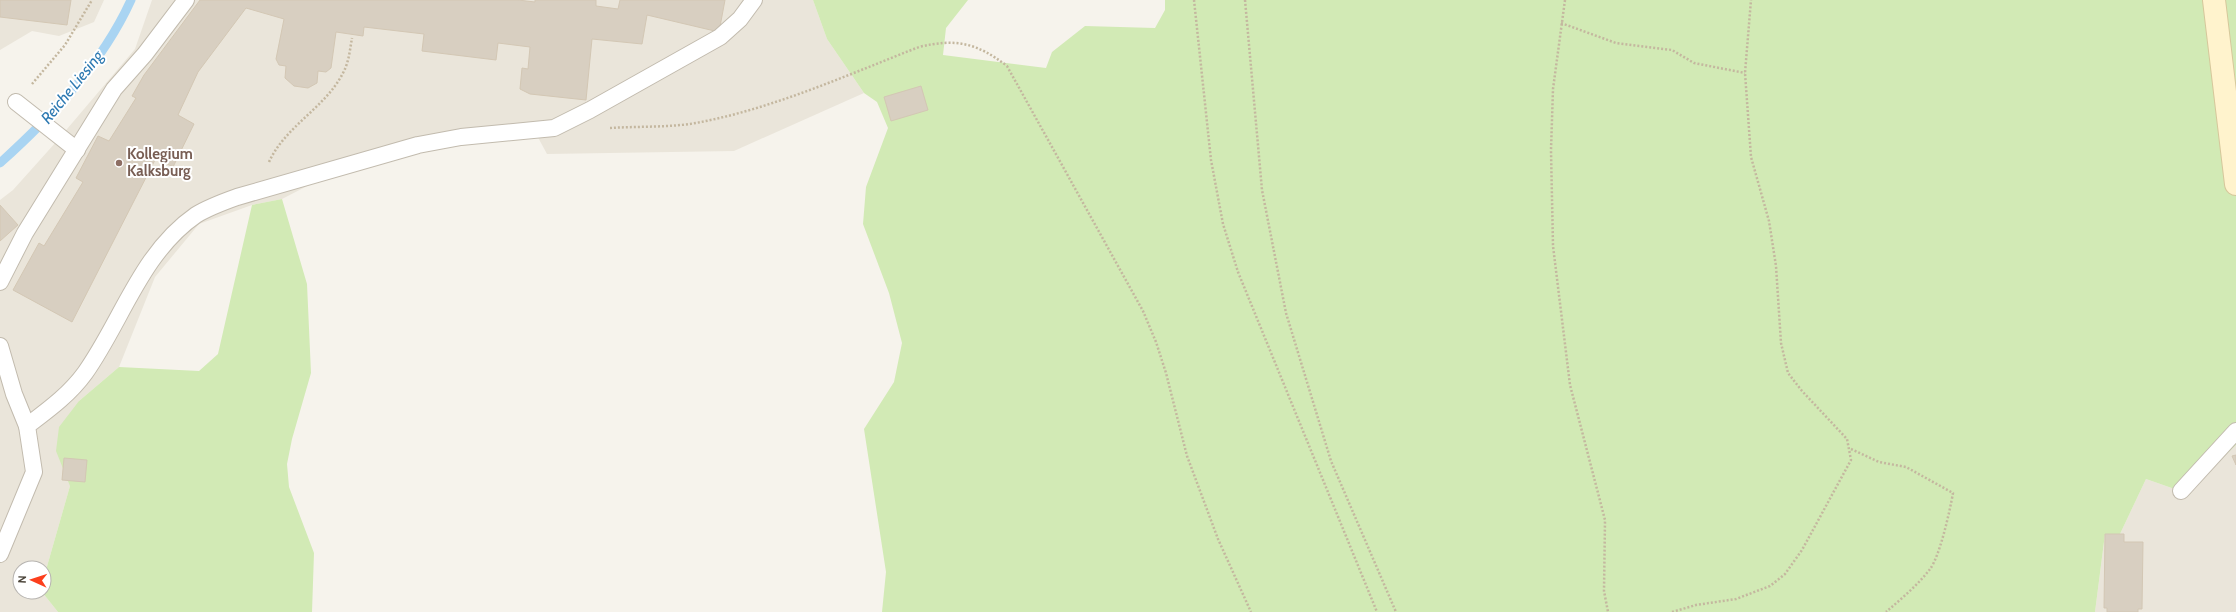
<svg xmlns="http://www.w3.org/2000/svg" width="2236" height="612" font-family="Cabin,sans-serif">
	<rect width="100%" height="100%" fill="#f6f3ec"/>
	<g fill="#eae5da">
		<polygon points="0,0 104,0 94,22 59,36 32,31 0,50"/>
		<polygon points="152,0 813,0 827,39 864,93 734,151 547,154 534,130 346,166 282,199 252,205 199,224 155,277 119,367 79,401 87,460 70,486 44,577 44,568 20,568 20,592 42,592 58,612 0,612 0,200 13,190 56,142 135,49"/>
		<polygon points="2236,445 2236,612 2095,612 2105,534 2120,534 2146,479 2186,493"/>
	</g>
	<g fill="#d2eab5">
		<polygon points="813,0 968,0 946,28 943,55 1046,68 1052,52 1085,26 1155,28 1165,10 1165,0 2236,0 2236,445 2186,493 2146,479 2120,534 2105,534 2095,612 882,612 886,572 864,429 894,382 902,343 889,293 863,224 866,187 888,128 877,102 864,93 827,39"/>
		<polygon points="282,199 307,284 311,373 292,439 287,464 289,487 314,553 312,612 58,612 42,592 44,592 44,577 70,486 56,451 59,427 79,401 119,367 199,371 218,354 252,205"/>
	</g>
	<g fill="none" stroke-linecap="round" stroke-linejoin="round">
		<path stroke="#a9d4f2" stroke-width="9" d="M0,163c51,-46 102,-99 131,-163"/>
	</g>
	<g fill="#d8cfc1" stroke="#d3c7b4">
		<polygon points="0,0 71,0 67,25 0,17"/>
		<polygon points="200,0 518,0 535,2 535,0 596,0 596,6 618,9 620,0 725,0 719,32 647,15 642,44 592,39 586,100 530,94 520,89 522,68 528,69 530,47 498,43 496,60 422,51 424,34 364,27 363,36 336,32 331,68 326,72 318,71 317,83 308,88 294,86 285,78 286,66 279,65 276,59 284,19 246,8 198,72 178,115 194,124 173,167 156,158 72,322 13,290 39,243 44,246 83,182 76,178 98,136 109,141 136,98 132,96 144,75"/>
		<polygon points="921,86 928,110 891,121 884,97"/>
		<polygon points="0,205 18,225 0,241"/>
		<polygon points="2236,455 2236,465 2232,456"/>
		<polygon points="64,458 87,460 85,482 62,480"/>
		<polygon points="2105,534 2124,534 2124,542 2143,542 2142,609 2138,609 2138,612 2107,612 2107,608 2104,608"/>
	</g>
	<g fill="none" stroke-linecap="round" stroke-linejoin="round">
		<defs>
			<g id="service">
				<polyline points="16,102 77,150"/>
				<polyline points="0,282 25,233 114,89 145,54 186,0"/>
				<polyline points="0,346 14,394 27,426"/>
				<polyline points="2181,491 2236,431"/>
				<path d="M0,554l34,-82 -7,-46c21,-16 42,-31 58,-53 37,-52 56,-120 111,-158 13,-8 27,-13 41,-18l181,-52 43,-8 93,-9 36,-18 130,-73 20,-18 14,-19"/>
			</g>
			<polyline id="secondary" points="2214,0 2236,184"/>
		</defs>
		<use href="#service" stroke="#c2bbae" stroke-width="18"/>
		<use href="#secondary" stroke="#d6c79b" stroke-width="24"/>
		<g stroke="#c4b79f" stroke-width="2.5" stroke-dasharray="2 2" stroke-linecap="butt">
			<polyline points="1194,0 1211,160 1223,224 1238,272 1377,612"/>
			<polyline points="1245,0 1262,190 1286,313 1331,461 1396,612"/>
			<polyline points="1565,0 1553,89 1551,150 1553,246 1570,385 1605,520 1604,591 1608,612"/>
			<polyline points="1561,23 1616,43 1672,50 1694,63 1745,73"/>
			<polyline points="32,84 65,45 92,0"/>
			<path d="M610,128c30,-2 62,0 91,-6 76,-15 146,-47 218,-75 37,-9 58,-4 88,19l136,245 13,31 10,31 21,83 31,83 33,73"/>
			<path d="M269,162c17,-37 58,-55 75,-91 5,-10 6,-22 8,-33"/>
			<path d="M1851,449l28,13 27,5 47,26c-3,17 -13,63 -23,76 -12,16 -29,30 -44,43"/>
			<polyline points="1672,612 1696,605 1736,599 1770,586 1785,574 1802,550 1851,460 1847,439 1802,391 1788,373 1781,343 1776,266 1769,221 1751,157 1745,73 1751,0"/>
		</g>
		<use href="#service" stroke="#fff" stroke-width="16"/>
		<use href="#secondary" stroke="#fff3cd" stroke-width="22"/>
	</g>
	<circle fill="#8d6e63" stroke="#fff" stroke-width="1.5" cx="119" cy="163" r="4"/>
	<g text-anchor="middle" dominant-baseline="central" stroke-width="4" stroke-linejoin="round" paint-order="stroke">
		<g font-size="15" font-weight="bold" fill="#785e54" stroke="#fff" text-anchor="start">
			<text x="127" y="154">Kollegium<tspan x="127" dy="17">Kalksburg</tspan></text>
		</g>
		<g font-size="16" font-style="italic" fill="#2e7ab2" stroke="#fff">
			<text transform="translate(72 87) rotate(-51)">Reiche Liesing</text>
		</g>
	</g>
	<g transform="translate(32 580) rotate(273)"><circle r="19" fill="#ffffff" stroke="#b7b4b0"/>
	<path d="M0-3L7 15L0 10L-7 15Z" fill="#fc3f1d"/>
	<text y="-6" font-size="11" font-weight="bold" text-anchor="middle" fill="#4b4439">N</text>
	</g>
</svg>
